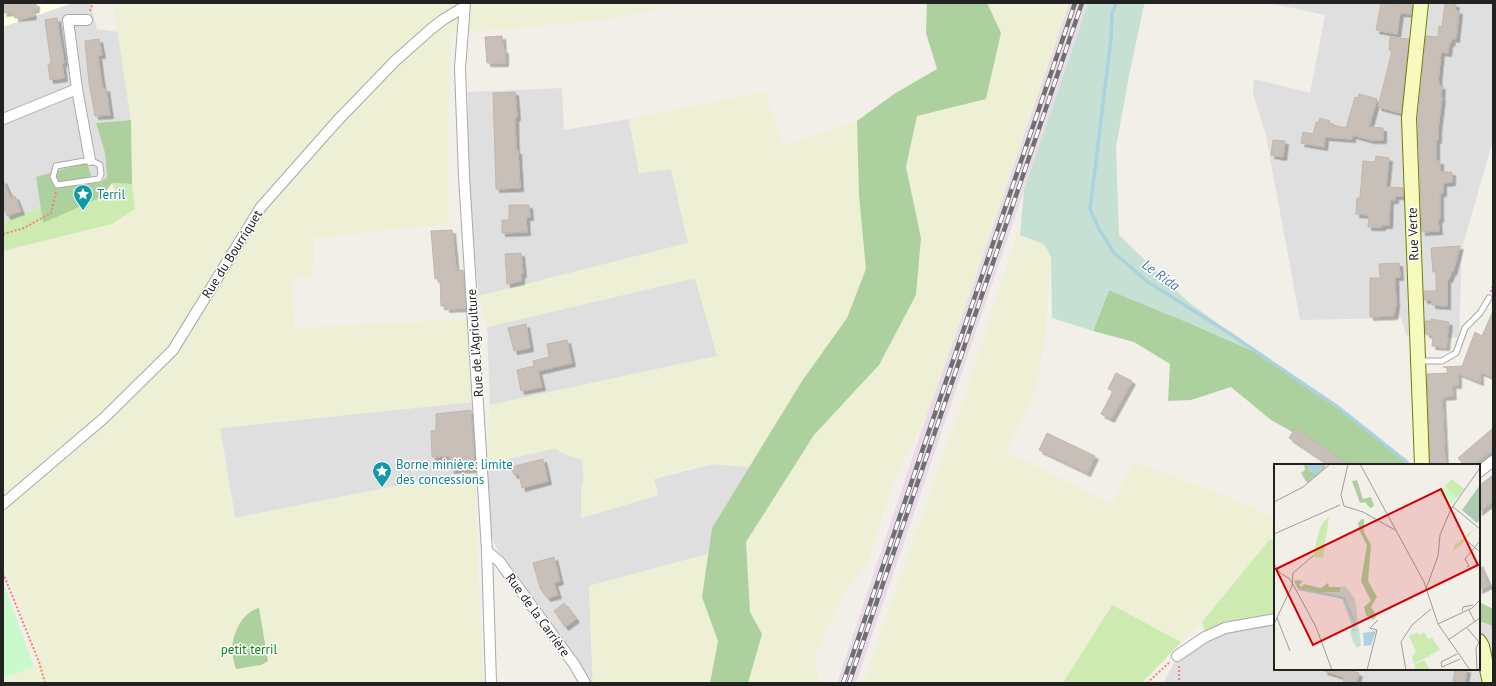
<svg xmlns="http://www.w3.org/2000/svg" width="1496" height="686" font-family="'PT Sans',sans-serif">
	<defs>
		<filter id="shadow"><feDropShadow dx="3.5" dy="3.5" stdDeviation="0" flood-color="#0004"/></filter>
	</defs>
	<rect width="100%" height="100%" fill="#f2efe9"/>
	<g fill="#e0dfdf">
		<polygon points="3,3 90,3 97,29 118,32 131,120 96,123 105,153 107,177 100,183 36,177 41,207 3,222"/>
		<polygon points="1269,3 1493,3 1493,140 1462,248 1459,338 1406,335 1401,318 1300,320 1266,136 1253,93 1254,79 1310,93 1325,15"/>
		<polygon points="562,88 564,130 629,119 639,173 671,168 688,243 479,296 468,199 468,92"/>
		<polygon points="695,278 718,356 490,405 487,327"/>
		<polygon points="472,402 476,470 235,518 220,428"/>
		<polygon points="555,448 564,454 582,460 584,478 581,492 582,518 658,495 654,479 713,464 750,467 712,528 708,554 589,586 593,683 589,683 511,574 495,545 491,532 486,464"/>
		<polygon points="1275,621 1275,669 1479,669 1479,621 1493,626 1493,683 1164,683 1177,656 1205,637"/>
	</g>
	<polygon fill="#ebdbe8" points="1069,3 1088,3 856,683 837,683 927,414 964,311"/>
	<polygon fill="#ffffe5" points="3,3 73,3 3,27"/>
	<g fill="#eef0d5">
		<polygon points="113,3 685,3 605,20 450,34 448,145 449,224 314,238 313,277 292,277 294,328 468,319 472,402 220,428 235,518 476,470 477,546 483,683 3,683 3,678 34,667 41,663 3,563 3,251 112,224 135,209 132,184 131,120"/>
		<polygon points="987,3 1066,3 1066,11 964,311 927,414 892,484 868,562 846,590 814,656 820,683 744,683 762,634 750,612 746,542 814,435 879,365 921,238 906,167 917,116 986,99 1001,33"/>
		<polygon points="765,92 783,146 857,121 859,196 866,269 847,318 802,381 750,467 713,464 676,471 654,479 658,495 581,518 581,492 584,478 582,460 564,454 555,448 486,464 490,405 717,356 695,278 487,327 479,296 688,243 671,169 639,173 629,119"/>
		<polygon points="1017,234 1044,244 1051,257 1045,341 1036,387 1029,406 1007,452 1112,504 1133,461 1228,497 1269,515 1275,518 1275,532 1264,547 1202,621 1181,642 1112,605 1063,683 864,683 890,604 964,398"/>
		<polygon points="708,554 702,597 718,641 710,683 593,683 589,586"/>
	</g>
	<g fill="#cdebb0">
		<polygon points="112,183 132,184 135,209 112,224 3,251 3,222 41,207 44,219 83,191 116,192"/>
		<path d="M1270,539l5,3v71c-24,4 -47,10 -70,18l-3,-9z"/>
		<polygon points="1112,605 1181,642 1142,683 1063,683"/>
	</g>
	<g fill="#add19e">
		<polygon points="927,3 987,3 1001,33 986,99 917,116 906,167 921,238 916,295 879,365 814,435 746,542 750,612 762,634 748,683 710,683 718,641 702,597 712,528 802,381 847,318 866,269 859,196 857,121 894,94 937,69 926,33"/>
		<polygon points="131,120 132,184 112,183 103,195 97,199 43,223 36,177 87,162 93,183 100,183 107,177 105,153 96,123"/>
		<polygon points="1109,290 1187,322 1260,354 1338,407 1407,462 1408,465 1332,465 1308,441 1271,420 1231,387 1191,400 1168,401 1170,364 1134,342 1093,331"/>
		<polygon points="1479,602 1493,609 1493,626 1479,621"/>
		<path d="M259,608l9,53 -7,4 -25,4c-2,-6 -3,-12 -4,-18 0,-17 10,-39 27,-43z"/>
	</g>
	<polygon fill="#c6e0d4" points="1088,3 1146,3 1144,5 1129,76 1116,147 1119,235 1187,301 1260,354 1187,322 1109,290 1093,331 1052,318 1051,257 1044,244 1020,235 1024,190"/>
	<polygon fill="#c8facc" points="3,582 34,667 3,678"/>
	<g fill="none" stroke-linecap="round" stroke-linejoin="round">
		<polyline stroke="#aad3df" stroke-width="3.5" points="1116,3 1112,14 1111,39 1090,209 1099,229 1114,253 1148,282 1229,333 1311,389 1338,407 1407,462"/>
	</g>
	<g fill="#c7bfb8" stroke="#c4b6ab" filter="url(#shadow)">
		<polygon points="3,3 36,3 36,9 32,10 33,16 15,18 14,12 3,13"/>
		<polygon points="1381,3 1396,4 1396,3 1412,3 1411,14 1400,13 1397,34 1376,30"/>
		<polygon points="1445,3 1456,4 1455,10 1459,11 1456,39 1452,38 1451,43 1449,43 1448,53 1441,52 1438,81 1439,81 1439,86 1442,86 1441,97 1442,97 1438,129 1438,140 1436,140 1436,161 1440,161 1440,172 1452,172 1452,182 1443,183 1443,193 1440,193 1440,219 1438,219 1439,231 1422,232 1418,118 1426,36 1438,37 1439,26 1442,27"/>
		<polygon points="57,18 64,63 62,63 64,78 50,80 48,64 51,64 45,20"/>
		<polygon points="502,36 503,50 505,50 505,63 487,63 485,37"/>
		<polygon points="1390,37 1409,39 1401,113 1378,107 1392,51 1389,50"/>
		<polygon points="99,39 102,55 98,55 101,78 103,89 106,88 110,115 95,116 89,83 85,41"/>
		<polygon points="515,92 517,117 515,118 516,151 518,151 520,188 496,189 493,93"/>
		<polygon points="1359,94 1377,99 1369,127 1383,128 1383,140 1371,140 1352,135 1352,139 1325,137 1324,147 1301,143 1303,132 1313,134 1316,122 1319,122 1320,118 1330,121 1329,124 1346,128 1355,97 1358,98"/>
		<polygon points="1273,140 1285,141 1283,157 1271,155"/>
		<polygon points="1376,156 1389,158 1386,187 1403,188 1403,196 1395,196 1395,200 1390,200 1389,225 1383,225 1382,227 1368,227 1369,215 1356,214 1357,198 1360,198 1363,161 1375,162"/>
		<polygon points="3,180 11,198 15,196 21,211 7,216 3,205"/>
		<polygon points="509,205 529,205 530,217 526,217 527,232 502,233 502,220 509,220"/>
		<polygon points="452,230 456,271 463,270 466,308 446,309 446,306 441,306 440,279 435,279 431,231"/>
		<polygon points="1460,246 1453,272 1452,271 1449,279 1447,279 1447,306 1432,305 1432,300 1424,300 1424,291 1436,291 1436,272 1433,272 1431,248"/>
		<polygon points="521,253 523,274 521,274 521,281 507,284 505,254"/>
		<polygon points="1399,263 1400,277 1395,277 1396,304 1394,316 1370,317 1370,278 1380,278 1379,264"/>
		<polygon points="1493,311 1493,377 1480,372 1480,382 1458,373 1458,385 1452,385 1453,396 1442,397 1445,465 1430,465 1427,374 1448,373 1447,368 1443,367 1462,366 1475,332 1482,336"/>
		<polygon points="1431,319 1449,322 1446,347 1432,346 1433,336 1426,334 1425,321 1431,321"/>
		<polygon points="526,324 530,348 514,351 508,328"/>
		<polygon points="567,340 572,363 538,371 542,387 521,391 517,370 534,366 533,361 549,357 547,344"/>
		<polygon points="1116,373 1132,381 1111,419 1101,414 1113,391 1108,389"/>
		<polygon points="471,410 475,469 451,470 450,456 432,457 431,431 436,430 436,414"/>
		<polygon points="1295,428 1350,465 1329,465 1289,438"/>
		<polygon points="1493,428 1493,450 1473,465 1464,465 1458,458"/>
		<polygon points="1047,433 1095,456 1087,473 1039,450"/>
		<polygon points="543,459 548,481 522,488 519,474 514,475 511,467"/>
		<polygon points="1493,475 1493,501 1479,512 1479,486"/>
		<polygon points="554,557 560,581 554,583 558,595 547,598 540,588 533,563"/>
		<polygon points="1479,563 1489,585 1479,590"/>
		<polygon points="564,603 576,619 565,627 554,611"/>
		<polygon points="1324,669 1346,669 1359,673 1356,683 1343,683 1344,677 1324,671"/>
		<polygon points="1455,669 1467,669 1465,683 1453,683"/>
	</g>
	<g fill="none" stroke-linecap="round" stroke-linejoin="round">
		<defs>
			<g id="lane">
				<polygon points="90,160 100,165 101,174 99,179 57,185 53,177 56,166"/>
				<polyline points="1418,361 1442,361 1456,353 1465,328 1480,313 1489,298"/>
			</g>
			<g id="street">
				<polyline points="465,3 460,68 464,176 487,551 491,683"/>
				<polyline points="77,89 90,160"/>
				<polyline points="3,119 77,89 68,20 87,20"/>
				<polyline points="1479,472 1493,461"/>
				<polyline points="3,504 104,418 173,350 261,207 338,120 395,61 431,29 444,19 464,7"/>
				<polyline points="487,551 499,561 574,664 585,683"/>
				<polyline points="1177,656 1205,637 1225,628 1275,619"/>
			</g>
			<g id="secondary">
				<polyline points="1421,3 1409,118 1422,465"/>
				<polyline points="1479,641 1482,646 1490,683"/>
			</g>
		</defs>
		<use href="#lane" stroke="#a9a9a9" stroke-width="7"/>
		<use href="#street" stroke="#a9a9a9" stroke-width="12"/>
		<use href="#secondary" stroke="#707d05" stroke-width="16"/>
		<g stroke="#fa8072" stroke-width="2" stroke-dasharray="2 2" stroke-linecap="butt">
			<polyline points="90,11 93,3"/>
			<polyline points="3,234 24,228 51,213 56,192"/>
			<polyline points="1491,292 1493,285"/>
			<polyline points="3,573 39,662 45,683"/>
			<polyline points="1179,666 1179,683"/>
			<polyline points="1147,683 1170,662"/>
		</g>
		<use href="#lane" stroke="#fff" stroke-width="5"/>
		<use href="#street" stroke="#fff" stroke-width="10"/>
		<use href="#secondary" stroke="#f7fabf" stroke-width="14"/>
		<defs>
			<g id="rail">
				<polyline points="843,683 1075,3"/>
				<polyline points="849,683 1082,3"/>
			</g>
		</defs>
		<use href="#rail" stroke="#707070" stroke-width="4.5"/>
		<use href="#rail" stroke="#fff" stroke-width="3" stroke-dasharray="9" stroke-linecap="butt"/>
	</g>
	<defs>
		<symbol id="sight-pin" viewBox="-11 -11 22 30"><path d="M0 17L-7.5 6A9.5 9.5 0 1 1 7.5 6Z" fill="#0f9aa8" stroke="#fff"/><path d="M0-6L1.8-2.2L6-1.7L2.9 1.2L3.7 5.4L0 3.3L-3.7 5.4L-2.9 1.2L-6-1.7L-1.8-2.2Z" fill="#fff"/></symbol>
	</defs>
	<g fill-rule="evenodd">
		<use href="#sight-pin" x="72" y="183" width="22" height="30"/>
		<use href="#sight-pin" x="371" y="460" width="22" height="30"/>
	</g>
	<g text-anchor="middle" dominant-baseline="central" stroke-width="3" stroke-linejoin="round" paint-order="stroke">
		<g font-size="13" fill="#0d838f" stroke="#fff" text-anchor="start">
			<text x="97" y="194">Terril</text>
			<text x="396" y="464">Borne minière: limite<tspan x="396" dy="15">des concessions</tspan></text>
		</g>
		<g font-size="13" fill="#222" stroke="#fff">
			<text transform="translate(1413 234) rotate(-92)">Rue Verte</text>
			<text transform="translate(232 254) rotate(-58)">Rue du Bourriquet</text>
			<text transform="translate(475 343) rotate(-94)">Rue de l'Agriculture</text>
			<text transform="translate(538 615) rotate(54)">Rue de la Carrière</text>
		</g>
		<g font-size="13" fill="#0c8416" stroke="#fff">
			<text x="249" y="649">petit terril</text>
		</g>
		<g font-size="14" font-style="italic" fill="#4a7aab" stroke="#fff">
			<text transform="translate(1161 275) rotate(36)">Le Rida</text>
		</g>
	</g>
	<g transform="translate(1274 464)">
		<rect width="206" height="206" fill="#f2efe9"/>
		<path d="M178,15l12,10 -7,9 -12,-12zM55,53l-6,41 -10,-1 6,-26 4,-9zM202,63l-14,17 -9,7 1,-5zM144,168l2,3 4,-3 4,7 4,-2 8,13 -26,14 -2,-8 4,-4 -7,-16zM150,196l6,10h-14l-2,-5z" fill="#cdebb0"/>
		<path d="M30,0h3l4,8 11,-3v-5l4,3 -19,16 -6,-10 4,-3zM83,16l6,19 8,-2 3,9 -4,2 -5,-6 -5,1 -8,-22zM88,55h2v13l7,13 -3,36 9,16 -6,10 6,9 -4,4 -7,-5 -2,-8 7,-6 -10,-20 6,-36 -8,-15 -1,-7zM22,116l7,1 -4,4 3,2 2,-3 17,4 7,-5 1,4h11v5l-20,1 -22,-4 -4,-8z" fill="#add19e"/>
		<path d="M71,122l10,13 6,46 -4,3 -4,-6 -3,-10 2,-6 -10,-27 -22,-6 20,-1v-5z" fill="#c6e0d4"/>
		<path d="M206,21v34l-3,4 -15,-13z" fill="#aacbaf"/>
		<path d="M171,22l12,12 -7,6 -12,-11z" fill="#c8facc"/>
		<path d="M33,0h15v5l-8,7zM102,167l-5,14 -7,1 -1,-13z" fill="#aad3df"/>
		<path fill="none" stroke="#aad3df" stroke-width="2" d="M24,125l46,9 11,25 -2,7h4"/>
		<path fill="none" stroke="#9f9d99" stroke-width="1" d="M74,0l-7,31 3,11 19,6 32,18M86,0l64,118 14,42 32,46M0,38l29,-15 27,-23M178,42l28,23M0,70l66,-29M192,76l14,12M0,100l6,9 10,6 12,22 14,26 16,43M193,103l2,-1 -4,-7 15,-18M152,125l12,-33 2,-21 11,-26 29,-41M195,146l6,12M188,147l1,-4 10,-2M3,154l13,33M0,160l18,-38 1,-13 20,-17M164,160l34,-16 8,-8M193,164l12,14M174,176l32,-22M183,190l-16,8 1,5 18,-8M64,206h18M93,206l10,-40 -7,-2 8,-8M132,206l-5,-28 11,-17 19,-16M203,206l-1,-22 4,-8"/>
		<path fill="#d40000" fill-opacity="0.15" stroke="#d40000" stroke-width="2" d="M167,25l37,76 -165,80 -37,-76z"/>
		<rect width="206" height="206" fill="none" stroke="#222" stroke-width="2"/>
	</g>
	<rect width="1496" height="686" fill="none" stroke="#222222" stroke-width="8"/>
</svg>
